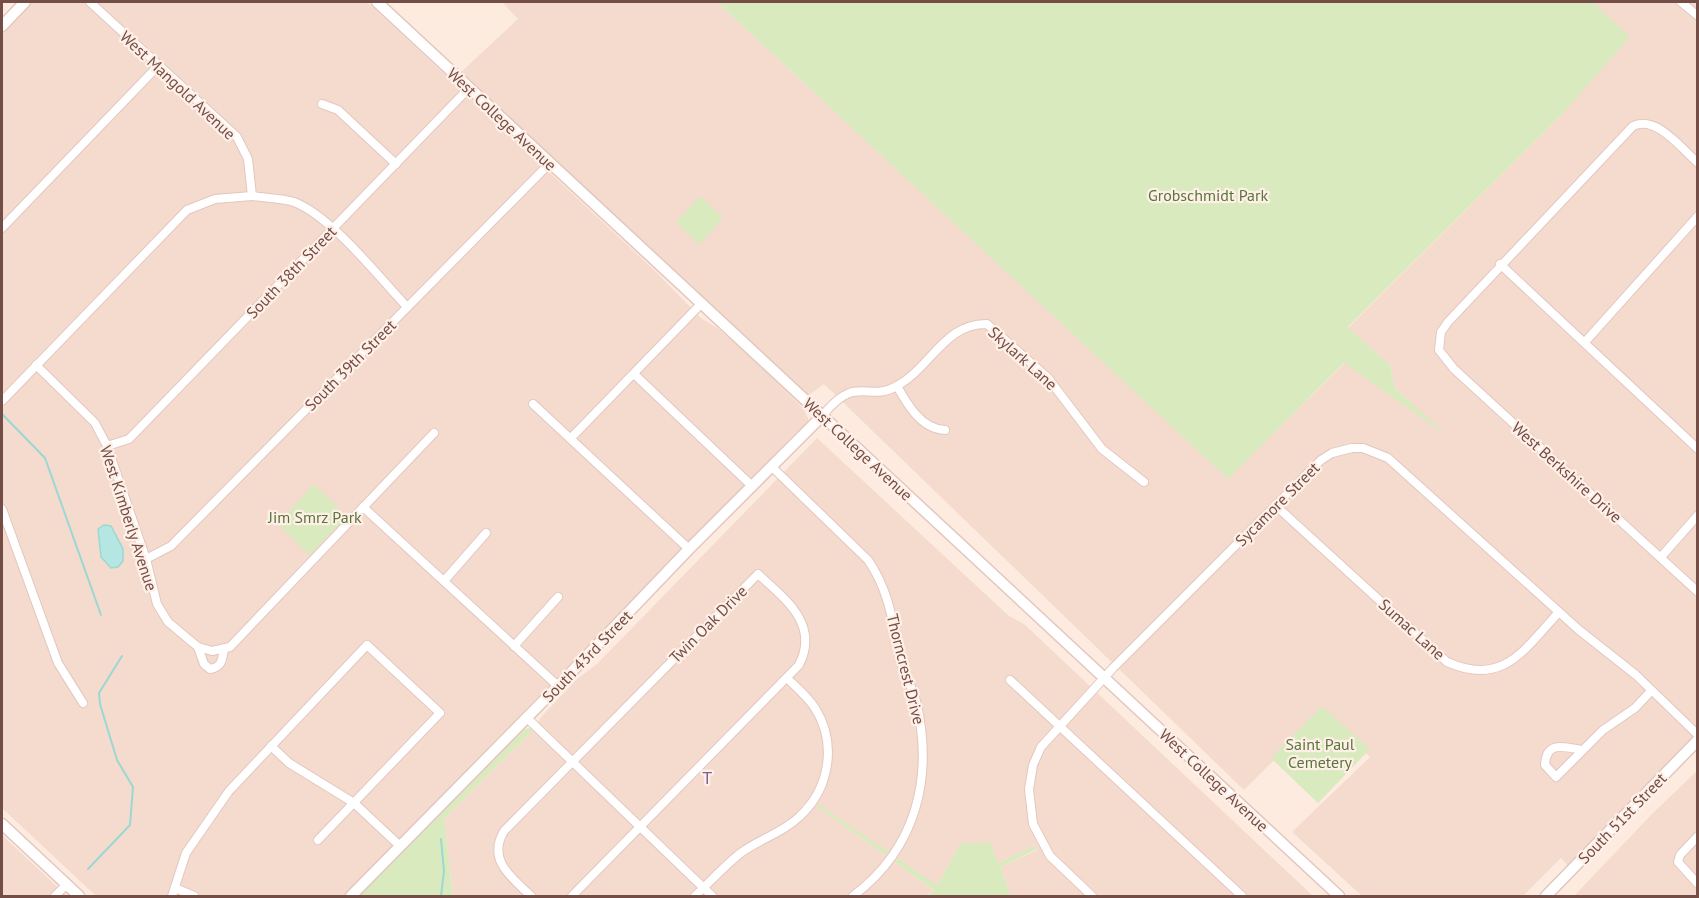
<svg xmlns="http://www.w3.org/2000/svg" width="1699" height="898" font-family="'PT Sans',sans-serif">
	<rect width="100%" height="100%" fill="#fdebe0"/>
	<g fill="#f4dbce">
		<polygon points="30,2 367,2 654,270 701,318 716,327 747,354 803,408 808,418 808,423 795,433 344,896 96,896 2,808 2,31"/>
		<polygon points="502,2 717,2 1228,478 1345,363 1444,433 1395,388 1390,365 1348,328 1564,112 1592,2 1697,2 1697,733 1568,866 1561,858 1523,896 1362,896 1292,832 1370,757 1323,711 1244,790 824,384 809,395 460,73 518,19"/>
		<polygon points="817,438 1009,616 1024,624 1313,896 1010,896 1001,867 1037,850 1035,846 998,863 960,844 937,885 816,806 934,890 927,896 453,896 444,819 532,731 542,716 577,679 597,664"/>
		<polygon points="1697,771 1697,896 1574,896 1653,813"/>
		<polygon points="2,835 67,896 2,896"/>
	</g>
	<g fill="#daeabf">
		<polygon points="717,2 1593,2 1630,37 1564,112 1348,327 1390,365 1395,388 1449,437 1344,363 1228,479"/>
		<polygon points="700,196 723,218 699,245 676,222"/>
		<polygon points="314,484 347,517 309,555 278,524"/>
		<polygon points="1322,706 1370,749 1318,803 1271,758"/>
		<polygon points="530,728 533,730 444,819 453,896 358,896 520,730"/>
		<polygon points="818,804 937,885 960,844 990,842 998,863 1035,846 1037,849 1001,867 1010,896 928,896 934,890 816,806"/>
	</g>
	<polygon fill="#b5e6e2" stroke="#9bd8d4" stroke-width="1.5" points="104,525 111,526 123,549 123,561 118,567 111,568 101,557 98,529"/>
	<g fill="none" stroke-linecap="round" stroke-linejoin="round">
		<g stroke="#9bd8d4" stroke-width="2">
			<polyline points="2,414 45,458 101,615"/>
			<polyline points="88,869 130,825 133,787 117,760 100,704 99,693 122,656"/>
			<polyline points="441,896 444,871 441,839"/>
		</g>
		<defs>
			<g id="minor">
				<path d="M90,2l147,135 11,22 4,37c13,2 30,2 42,6 37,14 85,75 113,105"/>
				<polyline points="1681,2 1698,16"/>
				<polyline points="322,104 338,110 396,164"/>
				<path d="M1698,163c-17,-15 -42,-48 -65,-37l-185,196 -7,10 -2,18 15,19 244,223"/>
				<polyline points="2,228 158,66"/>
				<polyline points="1500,264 1698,449"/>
				<polyline points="1585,342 1698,216"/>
				<polyline points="36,365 95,423 107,446 146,559 157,604 168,622 198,647 212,651 230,647 434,433"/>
				<polyline points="634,374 752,486"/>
				<path d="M897,386c10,18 24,43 48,44"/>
				<polyline points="2,401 187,210 215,199 252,196"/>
				<polyline points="533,404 689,549"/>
				<path d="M823,415c34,-42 44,-12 74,-29 34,-19 48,-63 90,-62l61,54 54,71 42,33"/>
				<polyline points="571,438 700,305"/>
				<polyline points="107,446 129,439 469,88"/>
				<path d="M771,466l97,94c21,30 25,63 32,98 3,15 12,28 16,43 18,75 1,147 -63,195"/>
				<path d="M1275,505l172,157c56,25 77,-12 112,-50"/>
				<polyline points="363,507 558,686"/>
				<polyline points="2,509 58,663 83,703"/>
				<polyline points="1661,557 1698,515"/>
				<polyline points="146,559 171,546 550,163"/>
				<polyline points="444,581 486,533"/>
				<polyline points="514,646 558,597"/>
				<path d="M198,647l6,17 6,5c12,-2 12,-9 14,-20"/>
				<polyline points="1010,680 1242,896"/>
				<polyline points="527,718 712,896"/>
				<polyline points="271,746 289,763 354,803 400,846"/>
				<path d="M1582,750c-17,-3 -36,-10 -37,15l11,12 47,-47 32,-22 16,-17"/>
				<polyline points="1698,836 1680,855 1678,862 1698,884"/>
				<polyline points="175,888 194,896"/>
				<polyline points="55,896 66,885"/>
				<polyline points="172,896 186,853 229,791 367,645 440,713 318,840"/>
				<path d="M531,896c-20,-19 -44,-36 -27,-65l254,-257c27,25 62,50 41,91l-227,231"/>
				<path d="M695,896c15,-14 30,-31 47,-44 18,-13 42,-20 58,-36 30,-28 37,-73 15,-108 -7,-11 -19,-21 -28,-30"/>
				<polyline points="1092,896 1050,856 1033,824 1029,789 1033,765 1041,747 1113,668 1321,460 1332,453 1352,448 1363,448 1388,458 1579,630 1636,675 1698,735"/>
			</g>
			<g id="tertiary">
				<polyline points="377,2 1339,896"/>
				<polyline points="2,26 25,2"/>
				<polyline points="2,824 79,896"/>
				<polyline points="351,896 558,686 689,549 823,415"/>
				<polyline points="1546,896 1698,740"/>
			</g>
		</defs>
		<use href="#minor" stroke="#e3c7bf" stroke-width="10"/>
		<use href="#tertiary" stroke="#e3c7bf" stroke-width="13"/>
		<use href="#minor" stroke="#fff" stroke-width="8"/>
		<use href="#tertiary" stroke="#fff" stroke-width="10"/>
	</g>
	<g text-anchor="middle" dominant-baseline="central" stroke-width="4.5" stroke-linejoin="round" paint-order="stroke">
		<g font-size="16" fill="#744d47" stroke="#fff0e7">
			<text transform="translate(178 85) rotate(43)">West Mangold Avenue</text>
			<text transform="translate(502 119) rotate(43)">West College Avenue</text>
			<text transform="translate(291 272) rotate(-46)">South 38th Street</text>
			<text transform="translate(1023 358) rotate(42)">Skylark Lane</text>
			<text transform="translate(350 365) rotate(-45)">South 39th Street</text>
			<text transform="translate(858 449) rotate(43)">West College Avenue</text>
			<text transform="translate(1567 472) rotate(42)">West Berkshire Drive</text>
			<text transform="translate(1277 504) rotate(-45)">Sycamore Street</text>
			<text transform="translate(129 518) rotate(72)">West Kimberly Avenue</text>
			<text transform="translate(708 624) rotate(-45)">Twin Oak Drive</text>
			<text transform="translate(1412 629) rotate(42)">Sumac Lane</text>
			<text transform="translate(587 656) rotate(-46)">South 43rd Street</text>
			<text transform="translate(906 669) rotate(76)">Thorncrest Drive</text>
			<text transform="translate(1214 780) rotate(43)">West College Avenue</text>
			<text transform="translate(1622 818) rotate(-46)">South 51st Street</text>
		</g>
		<g font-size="16" fill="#59743c" stroke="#fff0e7">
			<text x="1208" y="195">Grobschmidt Park</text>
			<text x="315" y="517">Jim Smrz Park</text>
			<text x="1320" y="744">Saint Paul<tspan x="1320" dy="18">Cemetery</tspan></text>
		</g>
		<g font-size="18" letter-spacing="1.5" fill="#796297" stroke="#fff0e7">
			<text x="708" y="777">T</text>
		</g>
	</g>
	<rect width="1699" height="898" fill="none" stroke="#744d47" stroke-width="6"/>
</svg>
